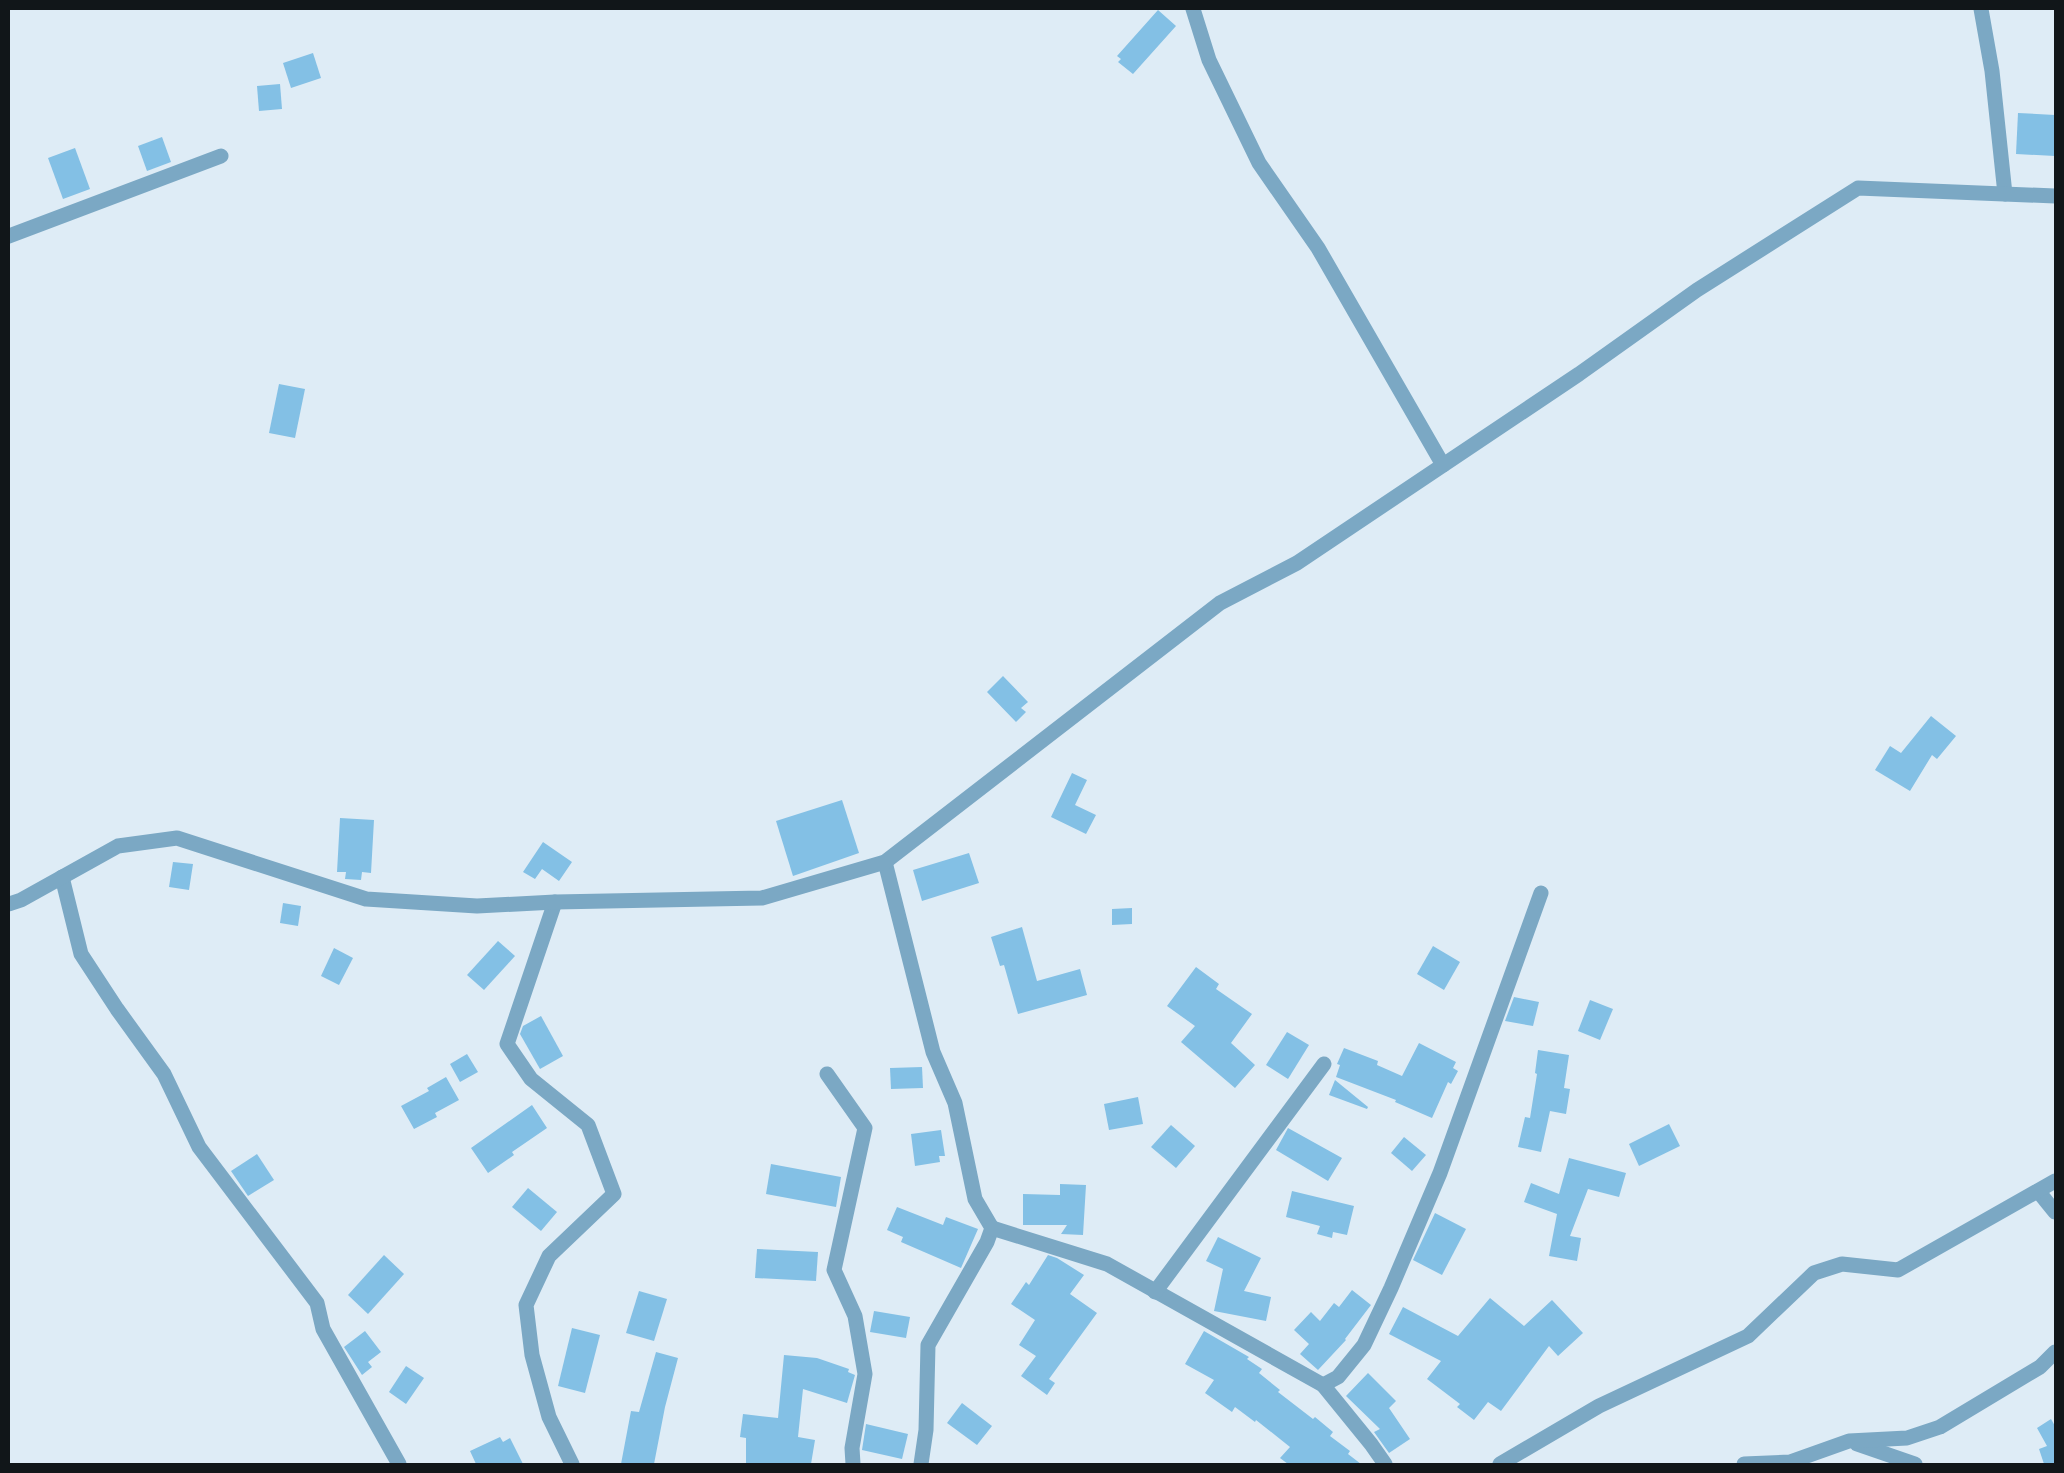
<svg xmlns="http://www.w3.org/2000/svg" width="2064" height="1473" font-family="Montserrat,sans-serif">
	<rect width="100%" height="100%" fill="#deecf6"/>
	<g fill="#83c0e5">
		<polygon points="1158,10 1176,26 1133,74 1118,62 1121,59 1117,56"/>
		<polygon points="313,53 321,78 291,88 283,63"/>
		<polygon points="280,84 282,109 259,111 257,86"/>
		<polygon points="2018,113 2055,115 2055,156 2016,154"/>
		<polygon points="162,137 171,162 147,171 138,146"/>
		<polygon points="75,148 90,189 63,199 48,158"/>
		<polygon points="279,384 305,389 295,438 269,433"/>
		<polygon points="1003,676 1028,702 1021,708 1026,712 1016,722 987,692"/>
		<polygon points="1931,716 1956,736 1937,759 1932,755 1910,791 1875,770 1890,746 1901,753"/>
		<polygon points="1072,773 1087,780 1075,805 1096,815 1086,834 1051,817"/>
		<polygon points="842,800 859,853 793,876 776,821"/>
		<polygon points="340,818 374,820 371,873 362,872 361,880 345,879 346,872 337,872"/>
		<polygon points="543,842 572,862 559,881 542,869 535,879 523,872"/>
		<polygon points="969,853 979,883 922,901 913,870"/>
		<polygon points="173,862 193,864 189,890 169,887"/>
		<polygon points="283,903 301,906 298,926 280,923"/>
		<polygon points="1132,908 1132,924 1112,925 1112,909"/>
		<polygon points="1022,927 1037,981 1080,969 1087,995 1018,1014 1004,965 1000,966 991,937"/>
		<polygon points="498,941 515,956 484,990 467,975"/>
		<polygon points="1433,946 1460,962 1444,990 1417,974"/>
		<polygon points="334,948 353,958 339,985 321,976"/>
		<polygon points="1196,967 1219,984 1216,989 1252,1014 1231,1043 1255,1065 1235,1088 1181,1042 1195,1026 1167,1006"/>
		<polygon points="1514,997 1539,1002 1533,1026 1505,1021"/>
		<polygon points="1590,1000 1613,1009 1600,1040 1578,1031"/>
		<polygon points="541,1016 563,1056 540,1069 520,1034 523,1026"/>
		<polygon points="1287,1032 1309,1045 1288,1079 1266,1065"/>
		<polygon points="1419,1043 1456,1062 1453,1068 1458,1071 1451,1084 1448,1082 1432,1118 1395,1102 1396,1100 1336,1077 1340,1065 1337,1064 1344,1048 1378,1061 1377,1065 1402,1076"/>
		<polygon points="1538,1050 1569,1055 1564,1088 1570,1089 1566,1114 1550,1111 1541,1152 1518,1147 1525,1117 1530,1118 1537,1074 1535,1073"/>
		<polygon points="467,1054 478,1072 460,1082 450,1064"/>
		<polygon points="922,1067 923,1088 891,1089 890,1068"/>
		<polygon points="446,1077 459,1100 435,1113 437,1117 414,1129 401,1106 429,1091 427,1088"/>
		<polygon points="1335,1080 1368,1107 1367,1109 1329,1095"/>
		<polygon points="1138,1097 1143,1124 1109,1130 1104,1104"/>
		<polygon points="532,1105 547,1128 512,1152 514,1155 488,1173 471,1148"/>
		<polygon points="1669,1124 1680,1146 1639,1166 1629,1144"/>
		<polygon points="1171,1125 1195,1146 1176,1168 1151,1147"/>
		<polygon points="1288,1128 1342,1158 1328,1181 1276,1150"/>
		<polygon points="941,1130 945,1156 939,1156 940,1162 915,1166 911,1134"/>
		<polygon points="1404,1137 1426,1155 1412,1171 1391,1153"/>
		<polygon points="257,1154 274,1180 248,1196 231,1171"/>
		<polygon points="1569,1158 1626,1173 1619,1197 1588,1189 1570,1236 1581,1238 1577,1261 1549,1256 1557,1214 1524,1202 1531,1183 1559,1194"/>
		<polygon points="771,1164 841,1177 836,1207 766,1194"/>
		<polygon points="1060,1184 1086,1185 1083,1235 1061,1234 1067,1225 1023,1225 1023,1194 1060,1195"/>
		<polygon points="528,1188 557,1212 541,1231 512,1207"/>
		<polygon points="1292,1191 1354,1206 1347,1235 1333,1232 1332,1238 1317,1234 1320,1226 1286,1217"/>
		<polygon points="897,1207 943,1225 946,1217 978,1229 961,1268 901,1242 903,1237 887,1230"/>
		<polygon points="1435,1213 1466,1229 1442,1275 1413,1260"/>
		<polygon points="1218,1237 1261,1258 1244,1291 1271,1297 1266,1321 1214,1311 1223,1269 1206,1261"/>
		<polygon points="757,1249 818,1252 816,1281 755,1278"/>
		<polygon points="384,1255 404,1274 368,1314 348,1295"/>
		<polygon points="1048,1255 1057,1258 1084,1275 1070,1294 1097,1313 1049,1379 1055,1383 1047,1395 1021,1376 1036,1356 1019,1345 1035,1320 1011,1304 1026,1282 1029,1285"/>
		<polygon points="1352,1290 1371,1305 1345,1339 1346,1340 1318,1370 1300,1354 1309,1344 1294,1330 1311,1312 1320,1321 1334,1303 1339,1307"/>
		<polygon points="639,1291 667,1299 654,1341 626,1333"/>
		<polygon points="1490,1298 1524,1326 1552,1300 1583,1333 1558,1356 1549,1346 1501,1411 1488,1402 1474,1420 1457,1407 1460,1404 1427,1379 1441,1361 1389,1334 1403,1307 1458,1336"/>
		<polygon points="874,1311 910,1317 906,1338 870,1332"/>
		<polygon points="572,1328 600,1335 585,1393 558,1386"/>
		<polygon points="365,1331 381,1352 368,1362 372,1367 362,1375 344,1347"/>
		<polygon points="1204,1331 1249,1357 1247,1359 1262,1369 1259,1373 1280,1390 1278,1392 1313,1419 1315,1417 1333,1432 1330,1436 1350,1451 1348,1454 1361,1464 1288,1464 1280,1458 1290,1447 1256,1420 1255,1422 1235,1407 1232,1412 1205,1393 1214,1380 1185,1364"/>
		<polygon points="656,1352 678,1358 665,1407 654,1464 621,1464 631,1411 639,1412"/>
		<polygon points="784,1355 817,1358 849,1369 848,1372 855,1375 847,1403 803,1389 798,1437 815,1440 811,1464 746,1464 746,1438 740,1437 743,1414 778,1418"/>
		<polygon points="406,1366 424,1378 406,1404 389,1392"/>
		<polygon points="1368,1373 1396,1401 1389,1408 1410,1439 1389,1453 1374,1432 1380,1429 1346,1396"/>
		<polygon points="962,1403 992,1426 977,1445 947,1423"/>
		<polygon points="2051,1419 2055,1426 2055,1464 2044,1464 2039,1449 2047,1446 2037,1428"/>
		<polygon points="866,1424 908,1434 902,1459 862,1450"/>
		<polygon points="500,1437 503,1442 510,1438 523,1464 476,1464 470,1451"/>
	</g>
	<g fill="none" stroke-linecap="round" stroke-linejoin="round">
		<g stroke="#7ba8c4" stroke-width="15">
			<polyline points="1193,9 1209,60 1259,163 1318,248 1443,465"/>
			<polyline points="1981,9 1992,71 2005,194"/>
			<polyline points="9,236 221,156"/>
			<polyline points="885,862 933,1052 955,1103 975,1199 992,1228 987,1242 928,1345 926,1430 921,1464"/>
			<polyline points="62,877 81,954 117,1009 164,1074 199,1147 317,1303 323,1329 399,1464"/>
			<polyline points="555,902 507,1044 531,1079 588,1125 614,1194 549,1256 526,1305 532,1355 549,1417 572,1464"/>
			<polyline points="9,904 21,900 118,846 177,838 366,899 477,906 555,902 762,898 885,862 1220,603 1297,563 1579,374 1697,290 1858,188 2055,196"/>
			<polyline points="827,1074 865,1128 834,1270 855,1316 865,1374 852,1448 853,1464"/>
			<polyline points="2038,1191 2055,1212"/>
			<polyline points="992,1228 1107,1264 1323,1385 1371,1444 1385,1464"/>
			<polyline points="1155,1292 1324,1064"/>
			<polyline points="1323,1385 1338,1377 1364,1345 1391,1288 1440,1173 1541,893"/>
			<polyline points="1857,1444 1915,1464"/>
			<polyline points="1500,1464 1599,1406 1748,1336 1814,1273 1842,1264 1898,1270 2055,1181"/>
			<polyline points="1744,1464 1790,1462 1849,1441 1907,1438 1940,1427 2040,1367 2055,1352"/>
		</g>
	</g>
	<rect width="2064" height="1473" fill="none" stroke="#111619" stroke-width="20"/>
</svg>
